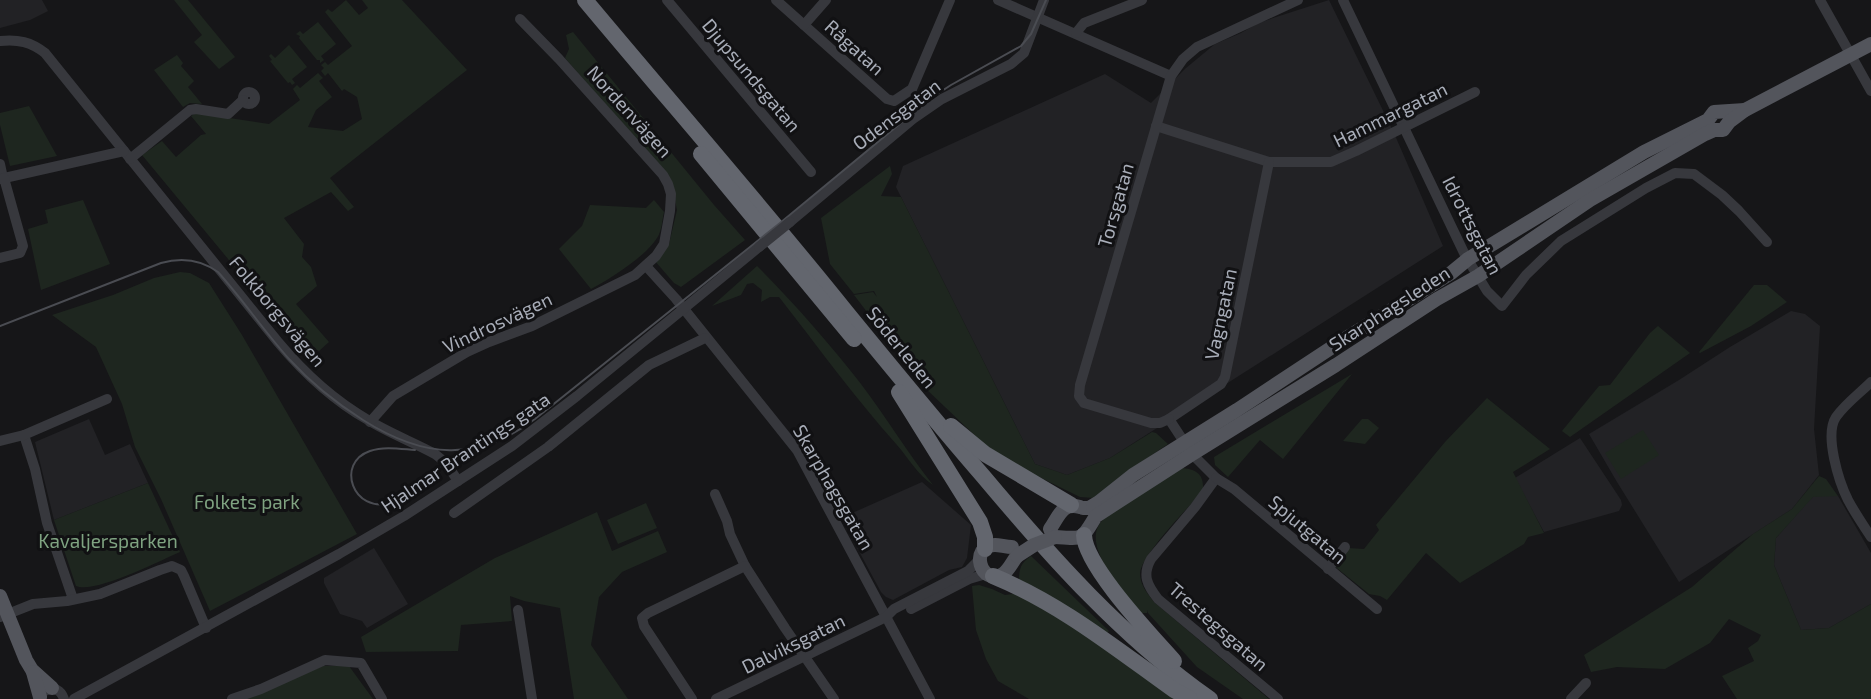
<svg xmlns="http://www.w3.org/2000/svg" width="1871" height="699" font-family="'Exo 2',sans-serif">
	<rect width="100%" height="100%" fill="#161618"/>
	<g fill="#222225">
		<polygon points="0,0 42,0 48,11 30,20 0,28"/>
		<polygon points="1329,0 1394,133 1443,246 1110,458 1067,475 1035,464 896,187 903,166 1105,74 1151,103 1186,68 1215,44 1241,33 1258,23"/>
		<polygon points="1791,311 1805,314 1820,326 1814,429 1819,475 1792,509 1679,582 1617,482 1589,434 1679,380 1730,347"/>
		<polygon points="89,419 105,455 130,444 148,483 54,520 35,442"/>
		<polygon points="1580,438 1621,500 1622,505 1619,511 1544,532 1515,478"/>
		<polygon points="922,482 971,525 967,558 962,567 949,570 893,600 886,597 881,592 841,518"/>
		<polygon points="1813,496 1838,496 1871,553 1871,604 1829,628 1801,630 1774,565 1776,538"/>
		<polygon points="374,548 408,604 367,628 362,621 340,614 324,583 324,578"/>
	</g>
	<g fill="#1e261f">
		<polygon points="174,0 188,0 235,57 219,69 194,42 202,35"/>
		<polygon points="346,0 359,15 368,8 362,0 402,0 467,70 330,178 354,207 348,211 331,192 284,218 304,244 302,257 311,267 317,286 296,304 329,342 319,351 297,341 291,335 142,155 162,141 176,157 201,135 206,134 191,116 196,113 269,124 300,100 293,89 297,85 300,88 318,73 323,78 319,81 332,97 316,110 308,127 343,131 362,119 357,97 344,89 342,91 328,73 325,76 321,71 324,68 321,65 325,62 328,65 352,46 325,12 328,9 332,12"/>
		<polygon points="318,22 336,44 321,56 324,60 320,63 320,60 317,60 299,38 300,36 296,34 300,31 303,34"/>
		<polygon points="573,32 714,205 745,240 681,287 674,283 655,261 669,244 677,210 671,180 565,58 569,49 566,35"/>
		<polygon points="289,45 307,67 292,79 295,83 292,85 290,82 288,83 270,61 272,60 269,56 271,54 275,58"/>
		<polygon points="177,55 183,63 181,66 194,81 188,87 202,104 190,103 183,107 154,70"/>
		<polygon points="29,106 57,156 10,166 0,125 0,113"/>
		<polygon points="890,166 892,174 881,196 901,197 1035,464 1067,475 1110,458 1152,432 1156,433 1168,444 1121,476 1094,498 1080,497 1027,471 986,446 925,388 854,295 873,292 877,297 874,291 854,294 830,264 821,218"/>
		<polygon points="83,200 110,264 41,290 28,229 48,223 45,210"/>
		<path d="M654,200l10,12c-2,8 -2,19 -7,26 -11,18 -47,41 -66,51l-32,-40 23,-23 8,-21 56,3z"/>
		<path d="M757,266c37,37 72,77 104,118 25,33 46,68 72,101 -15,-10 -24,-26 -36,-40 -42,-47 -79,-98 -118,-148h-9l-9,5 1,-12 -9,-7 -6,1 -6,11 -29,11z"/>
		<polygon points="180,272 190,273 209,283 242,335 357,534 210,611 161,499 135,447 122,404 96,347 52,315 113,295 154,278"/>
		<polygon points="1754,285 1767,285 1787,302 1751,326 1700,353 1699,352"/>
		<polygon points="1658,326 1690,353 1570,437 1562,431 1599,386 1610,385 1650,333"/>
		<polygon points="1352,374 1283,459 1260,440 1228,477 1215,465 1214,457"/>
		<polygon points="1487,398 1550,449 1513,472 1544,533 1528,537 1524,544 1460,583 1426,553 1387,600 1380,596 1369,594 1333,565 1348,548 1364,549 1379,530 1376,525 1445,442"/>
		<polygon points="1362,419 1368,419 1379,428 1365,444 1343,441"/>
		<polygon points="1643,430 1659,455 1621,479 1605,453"/>
		<path d="M1183,468c16,2 21,8 20,23 -15,17 -61,63 -63,82 0,12 7,20 14,29l115,97h-26l-46,-32 -49,-54v-3l-1,3h-8c-15,-18 -55,-65 -40,-88 7,-12 23,-18 34,-26 17,-10 33,-22 50,-31z"/>
		<polygon points="1819,476 1826,479 1838,496 1813,497 1776,538 1774,565 1801,630 1829,628 1871,604 1871,699 1737,699 1722,676 1754,661 1748,648 1758,641 1761,635 1729,619 1710,643 1665,669 1617,667 1591,672 1584,655 1692,587 1753,534 1792,509"/>
		<path d="M148,483l32,69c-21,9 -85,42 -104,34l-22,-66z"/>
		<polygon points="646,503 657,528 618,544 607,520"/>
		<polygon points="597,512 612,551 658,531 667,552 622,572 599,597 591,645 628,699 574,699 560,608 524,601 510,596 512,621 461,625 458,651 366,652 361,637 495,558"/>
		<path d="M1031,556l78,75 -3,3 -87,-54c0,-12 2,-17 12,-24z"/>
		<polygon points="979,585 992,589 1005,595 1019,593 1048,608 1175,699 1029,699 998,681 986,659 976,630 972,586"/>
		<polygon points="323,666 349,666 373,699 243,699"/>
	</g>
	<g fill="none" stroke-linecap="round" stroke-linejoin="round">
		<g stroke="#37383d" stroke-width="10">
			<polyline points="667,0 811,172"/>
			<polyline points="776,0 887,99 894,101 912,89 950,0"/>
			<polyline points="998,0 1171,76"/>
			<polyline points="1343,0 1465,255 1487,291 1502,306 1526,275 1561,241 1646,188 1675,173 1694,174 1722,195 1739,211 1767,242"/>
			<polyline points="1820,0 1871,91"/>
			<polyline points="804,25 826,0"/>
			<polyline points="1076,33 1084,23 1142,0"/>
			<path d="M0,41c18,-2 31,1 45,12l233,289c26,31 55,58 90,78 21,13 45,22 67,34l11,9 12,18"/>
			<circle cx="249" cy="98" r="6"/>
			<polyline points="1156,126 1269,162 1331,162 1356,151 1475,92"/>
			<polyline points="130,159 190,110 196,109 228,114 243,100"/>
			<path d="M1269,162l-44,215 -4,7 -52,35 23,35 24,24 -21,29 -44,52c-9,16 -4,26 7,40l120,100"/>
			<polyline points="0,164 3,178"/>
			<polyline points="0,179 124,151"/>
			<polyline points="790,222 913,119 942,99 1011,64 1024,53 1044,0"/>
			<polyline points="0,258 20,253 23,246 4,178"/>
			<polyline points="646,266 676,299 797,450 930,699"/>
			<path d="M1871,382c-11,11 -26,22 -35,35 -12,18 3,65 12,83 7,13 15,25 23,37"/>
			<polyline points="1169,419 1160,423 1151,423 1084,403 1079,396 1080,385 1171,76 1183,59 1197,47 1298,0"/>
			<polyline points="370,422 393,396 467,352 489,342 532,326 635,275 656,256 664,244 670,211 671,194 668,184 663,175 559,59 520,19"/>
			<polyline points="24,435 35,469 47,523 73,599"/>
			<polyline points="0,441 24,435 107,399"/>
			<polyline points="1216,478 1234,489 1377,609"/>
			<polyline points="715,494 727,521 730,534 745,566 785,628 834,699"/>
			<polyline points="454,513 548,447 649,365 705,338"/>
			<polyline points="1328,569 1345,547"/>
			<polyline points="911,609 969,579 986,574"/>
			<polyline points="518,610 532,699"/>
			<polyline points="0,617 33,604 67,601 100,594 160,570 172,566 181,570 184,576 206,628"/>
			<path d="M45,691c9,-5 16,-1 19,8"/>
			<polyline points="74,699 339,554 404,516 512,446 577,396 759,247"/>
			<polyline points="232,699 261,689 325,660 361,663 382,699"/>
			<polyline points="692,699 644,626 642,618 648,613 745,566"/>
			<polyline points="716,699 886,617 894,609 968,571 979,560"/>
			<polyline points="1571,699 1586,683"/>
		</g>
		<g stroke="#53555c" stroke-width="14">
			<polyline points="1083,508 1089,508 1099,502 1133,475 1237,410 1340,342 1451,273 1468,259 1644,152 1708,120 1714,112 1745,110"/>
			<path d="M1050,529c9,-13 12,-27 30,-22"/>
			<path d="M1055,537c30,2 26,3 41,-21l96,-62 144,-89 101,-66 41,-23 112,-76 115,-66 9,-4h9l6,-8 16,-12 126,-66"/>
			<path d="M1012,547c-6,0 -12,-2 -17,-2 -26,0 -15,42 8,29 6,-4 9,-12 14,-18"/>
			<polyline points="0,596 26,660 32,670 52,688"/>
			<polyline points="33,672 40,697"/>
		</g>
		<g stroke="#63666e" stroke-width="16">
			<path d="M585,0c87,104 177,207 262,313 45,55 90,110 136,163 68,81 140,162 227,223"/>
			<polyline points="701,154 854,339"/>
			<polyline points="899,392 980,522 985,537 985,549"/>
			<polyline points="951,426 985,454 1071,505"/>
			<path d="M1084,535c1,31 68,101 90,126"/>
			<path d="M993,576c68,28 122,72 181,114l16,9"/>
		</g>
		<g stroke="#4a4c52" stroke-width="2">
			<path d="M0,326l161,-63c21,-6 39,-4 57,9 25,28 46,59 71,87 22,24 47,44 74,61 60,38 114,43 172,-1l245,-196 151,-125 20,-13 70,-39 10,-12 15,-34"/>
			<path d="M415,450c-14,-1 -31,-4 -45,1 -35,12 -17,63 21,52l55,-40 21,-12"/>
		</g>
		<polyline stroke="#37383d" stroke-width="10" points="759,247 790,222"/>
		<polyline stroke="#53555c" stroke-width="14" points="1017,556 1034,545 1055,537"/>
	</g>
	<g text-anchor="middle" dominant-baseline="central" stroke-width="6" stroke-linejoin="round" paint-order="stroke">
		<g font-size="19" fill="#a8adb8" stroke="#111113">
			<text transform="translate(855 47) rotate(42)">Rågatan</text>
			<text transform="translate(752 75) rotate(50)">Djupsundsgatan</text>
			<text transform="translate(630 111) rotate(48)">Nordenvägen</text>
			<text transform="translate(896 114) rotate(-37)">Odensgatan</text>
			<text transform="translate(1390 114) rotate(-26)">Hammargatan</text>
			<text transform="translate(1115 205) rotate(-74)">Torsgatan</text>
			<text transform="translate(1473 225) rotate(63)">Idrottsgatan</text>
			<text transform="translate(1389 308) rotate(-33)">Skarphagsleden</text>
			<text transform="translate(278 311) rotate(50)">Folkborgsvägen</text>
			<text transform="translate(1220 314) rotate(-78)">Vagngatan</text>
			<text transform="translate(497 322) rotate(-25)">Vindrosvägen</text>
			<text transform="translate(902 347) rotate(51)">Söderleden</text>
			<text transform="translate(465 452) rotate(-34)">Hjalmar Brantings gata</text>
			<text transform="translate(834 487) rotate(60)">Skarphagsgatan</text>
			<text transform="translate(1308 529) rotate(40)">Spjutgatan</text>
			<text transform="translate(1219 626) rotate(41)">Trestegsgatan</text>
			<text transform="translate(793 643) rotate(-26)">Dalviksgatan</text>
		</g>
		<g font-size="19" fill="#7fa381" stroke="#111113">
			<text x="247" y="501">Folkets park</text>
			<text x="108" y="540">Kavaljersparken</text>
		</g>
	</g>
</svg>
